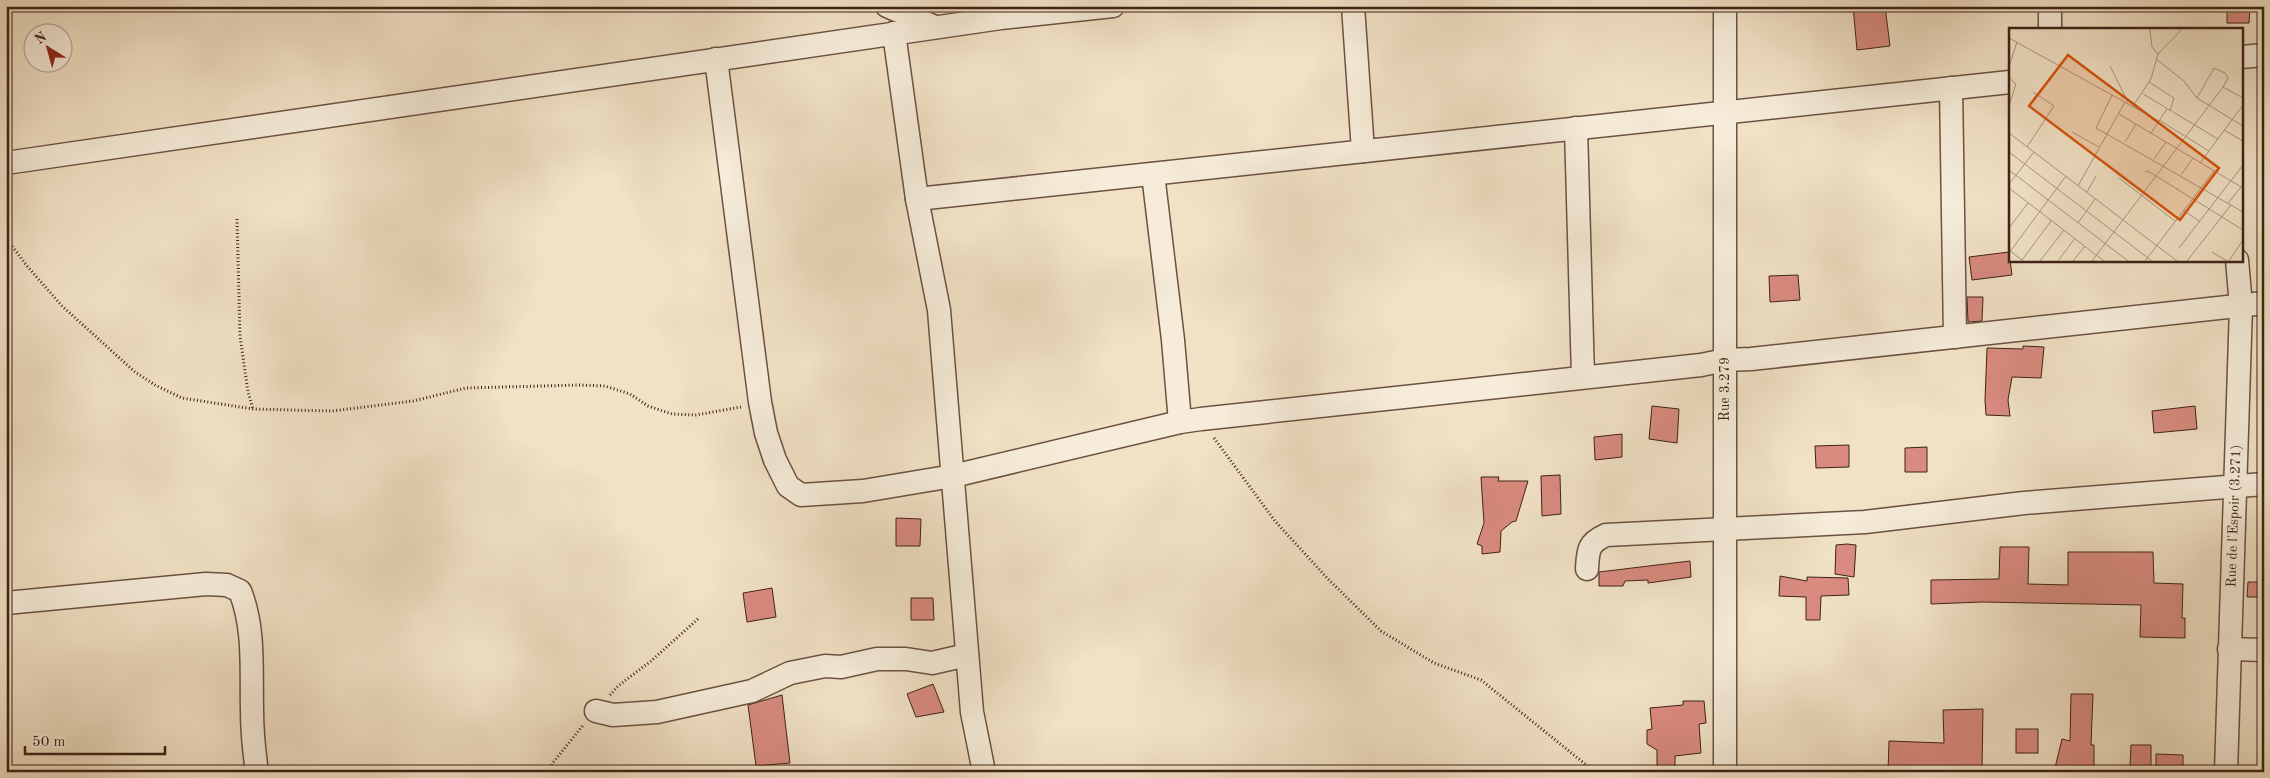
<svg xmlns="http://www.w3.org/2000/svg" width="2270" height="778" font-family="'Old Standard TT',serif">
	<rect width="100%" height="100%" fill="#f1e1c5"/>
	<filter id="stains"><feTurbulence type="fractalNoise" baseFrequency=".004" numOctaves="4"/><feColorMatrix values="0 0 0 0 .2 0 0 0 0 .09 0 0 0 0 .02 0 0 0 .5 -.17"/></filter>
	<radialGradient id="worn" r=".72"><stop offset=".6" stop-color="#630" stop-opacity="0"/><stop offset="1" stop-color="#630" stop-opacity=".3"/></radialGradient>
	<g fill="#d98b7f" stroke="#3e2217">
		<polygon points="1853,6 1885,6 1890,46 1857,50"/>
		<polygon points="2227,6 2250,6 2249,23 2227,23"/>
		<polygon points="2009,252 2012,275 1972,280 1969,257"/>
		<polygon points="1798,275 1800,300 1770,302 1769,276"/>
		<polygon points="1967,297 1983,297 1982,321 1968,322"/>
		<polygon points="2023,346 2044,347 2041,378 2012,377 2008,400 2010,416 1986,415 1985,400 1987,348 2023,349"/>
		<polygon points="1652,406 1679,409 1677,443 1649,439"/>
		<polygon points="2195,406 2197,429 2154,433 2152,411"/>
		<polygon points="1622,434 1622,457 1595,460 1594,437"/>
		<polygon points="1849,445 1849,467 1816,468 1815,446"/>
		<polygon points="1927,447 1927,472 1905,472 1905,448"/>
		<polygon points="1560,475 1561,514 1542,516 1541,476"/>
		<polygon points="1481,477 1499,477 1498,481 1528,481 1516,521 1512,522 1501,531 1500,552 1482,554 1482,546 1477,544 1484,523"/>
		<polygon points="896,518 921,519 920,546 896,546"/>
		<polygon points="1847,544 1856,545 1854,577 1835,574 1836,545"/>
		<polygon points="2000,547 2029,547 2028,584 2068,585 2068,552 2153,552 2154,583 2183,584 2182,618 2185,618 2185,638 2140,637 2141,605 1982,602 1931,604 1931,580 1999,579"/>
		<polygon points="1690,561 1691,577 1648,583 1648,580 1625,581 1623,586 1599,586 1599,572"/>
		<polygon points="1780,576 1807,581 1807,577 1848,578 1849,595 1821,596 1820,620 1806,620 1806,597 1779,596"/>
		<polygon points="2248,582 2264,582 2264,597 2247,597"/>
		<polygon points="772,588 776,617 747,622 743,593"/>
		<polygon points="911,598 933,598 934,620 911,620"/>
		<polygon points="933,684 944,712 916,717 907,694"/>
		<polygon points="2071,694 2093,694 2091,745 2094,745 2094,772 2054,772 2062,739 2070,741"/>
		<polygon points="782,695 790,763 756,766 748,705"/>
		<polygon points="1683,701 1704,701 1706,723 1699,724 1701,753 1675,756 1675,770 1657,772 1657,750 1647,744 1647,730 1652,729 1650,708 1683,705"/>
		<polygon points="1983,709 1982,769 1888,772 1889,741 1944,743 1943,710"/>
		<rect x="2016" y="729" width="22" height="24"/>
		<polygon points="2131,745 2151,745 2151,767 2130,767"/>
		<polygon points="2156,754 2183,755 2183,772 2156,772"/>
	</g>
	<g fill="none" stroke-linecap="round" stroke-linejoin="round">
		<defs>
			<g id="minor">
				<polyline points="887,6 935,27"/>
				<polyline points="1353,6 1363,151"/>
				<polyline points="1725,6 1725,772"/>
				<polyline points="2050,6 2050,29"/>
				<polyline points="894,33 917,199 939,310 972,712 984,772"/>
				<polyline points="2241,57 2264,55"/>
				<polyline points="716,59 760,402 766,433 775,460 788,486 801,495 863,491 953,476 1180,422 1201,419 1701,365 1725,360 1751,359 2264,303"/>
				<polyline points="1951,88 1955,337"/>
				<polyline points="1576,128 1583,377"/>
				<polyline points="6,163 1001,18 1113,6"/>
				<polyline points="1153,174 1173,340 1180,422"/>
				<polyline points="917,199 2010,82"/>
				<path d="M1587,569c1,-19 1,-26 19,-34l259,-13 159,-19 240,-19"/>
				<path d="M6,603l200,-19 21,1 13,6c15,37 11,80 12,119 0,21 2,41 5,62"/>
				<polyline points="2229,649 2264,650"/>
				<polyline points="596,711 613,715 657,712 752,691 790,673 825,666 841,667 877,659 906,659 932,663 967,655"/>
				<polyline points="2226,772 2241,306 2237,260"/>
			</g>
		</defs>
		<use href="#minor" stroke="#6b5242" stroke-width="25"/>
		<g stroke="#3e2217" stroke-width="3" stroke-dasharray="1 2.5" stroke-linecap="butt">
			<polyline points="237,219 240,336 248,392 253,409"/>
			<polyline points="6,238 27,266 62,306 135,372 155,385 182,398 253,409 332,411 413,401 466,388 580,385 605,386 630,394 648,406 672,414 696,415 741,407"/>
			<polyline points="1214,438 1275,521 1328,579 1381,631 1434,663 1481,680 1595,772"/>
			<polyline points="610,695 618,686 651,661 699,618"/>
			<polyline points="550,772 552,764 584,724"/>
		</g>
		<use href="#minor" stroke="#f6ecd9" stroke-width="22"/>
	</g>
	<g text-anchor="middle" dominant-baseline="central" stroke-width="5" stroke-linejoin="round" paint-order="stroke">
		<g font-size="14" fill="#3e2217" stroke="#f6ecd9">
			<text transform="translate(1725 389) rotate(-90)">Rue 3.279</text>
			<text transform="translate(2234 516) rotate(-88)">Rue de l'Espoir (3.271)</text>
		</g>
	</g>
	<g transform="translate(2009 28)">
		<rect width="234" height="234" fill="#f1e1c5"/>
		<path fill="none" stroke="#a9957f" stroke-width="1" d="M141,1l2,18 6,7M0,10l150,83M147,31l28,22 13,17 46,28M101,38l18,36M0,39l8,-25M0,50l7,6 -7,22M140,54l25,16 -4,13M214,59l20,11M134,66l75,45M103,67l-16,33 147,84M124,78l18,-27 7,-25 24,-25M110,86l124,74M150,92l50,31M215,102l19,11M63,104l27,15M0,105l168,128M142,105l16,-24M116,114l11,-18M18,119l27,-41 -21,-14M0,124l143,109M145,131l12,-17M191,135l43,-58M0,142l119,91M136,144l3,-1 95,59M172,147l12,-17M110,150l56,43M0,156l25,-32M69,158l47,-84M0,160l95,73M78,164l9,-16M219,175l13,-16M174,182l16,11M69,195l17,-24M0,200l19,-25M170,220l64,-83M0,222l14,11M203,224l15,9M0,225l57,-77M13,232l29,-39M31,233l24,-31M49,233l17,-23M64,233l12,-15M83,233l131,-174 5,-9 -3,-5 -11,-5 -17,30M136,233l69,-90M178,233l44,-56M220,233l14,-21"/>
		<path fill="#d7540d" fill-opacity="0.15" stroke="#d7540d" stroke-width="2.5" d="M59,27l151,113 -39,52 -151,-114z"/>
		<rect width="234" height="234" fill="none" stroke="#3e2217" stroke-width="2.5"/>
	</g>
	<rect width="2270" height="778" fill="none" stroke="#f1e1c5" stroke-width="25"/>
	<rect x="8" y="8" width="2255" height="763" fill="none" stroke="#3e2217" stroke-width="2.5"/>
	<rect x="12" y="12" width="2245" height="753" fill="none" stroke="#3e2217"/>
	<g transform="translate(48 48) rotate(323)"><circle r="24" fill="#f6ecd9" stroke="#ac9b8b"/>
	<path d="M0-4L9 19L0 12L-9 19Z" fill="#8f2418"/>
	<text y="-8" font-size="14" font-weight="bold" text-anchor="middle" fill="#3e2217">N</text>
	</g>
	<path d="M25 746v8h140v-8" fill="none" stroke="#3e2217" stroke-width="2.5"/>
	<text x="32" y="746" font-size="15" fill="#3e2217" stroke="#f6ecd9" stroke-width="4" paint-order="stroke">50 m</text>
	<rect width="100%" height="100%" filter="url(#stains)"/>
	<rect width="100%" height="100%" fill="url(#worn)"/>
</svg>
